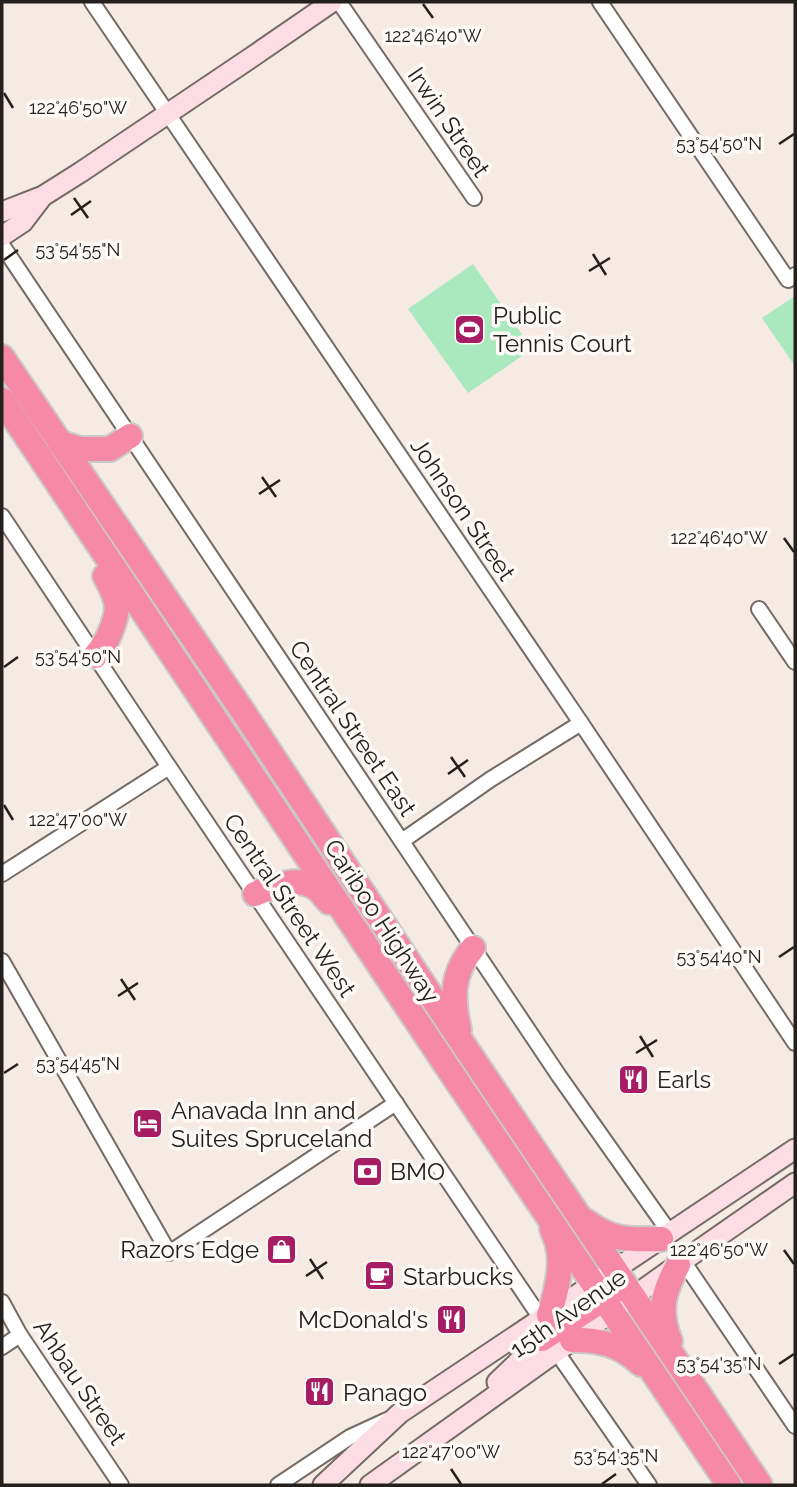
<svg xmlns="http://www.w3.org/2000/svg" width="797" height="1487" font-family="Raleway,sans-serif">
	<rect width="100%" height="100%" fill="#f5eae4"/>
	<g fill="#aae8be">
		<polygon points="473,264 532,349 468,393 408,309"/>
		<polygon points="795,296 795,366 762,318"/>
	</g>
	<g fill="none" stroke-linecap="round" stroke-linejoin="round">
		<defs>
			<g id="street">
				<polyline points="92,2 581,723 795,1043"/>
				<polyline points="339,2 474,198"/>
				<polyline points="600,2 788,280 795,275"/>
				<polyline points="2,245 559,1076 670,1233"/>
				<polyline points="2,516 169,767 542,1320"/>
				<polyline points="759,609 795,662"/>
				<polyline points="402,841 491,779 581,723"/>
				<polyline points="2,874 169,767"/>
				<polyline points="2,961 169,1253 396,1103"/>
				<polyline points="683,1261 795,1426"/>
				<polyline points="2,1302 20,1335 121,1485"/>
				<polyline points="2,1347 20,1335"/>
				<polyline points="556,1351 649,1485"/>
				<polyline points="278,1485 350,1437 387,1420"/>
			</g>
			<g id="secondary">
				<polyline points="2,212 43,196 81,172 249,59 332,2"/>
				<polyline points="2,236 23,222 42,197"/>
				<polyline points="497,1382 542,1339 542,1326"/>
				<polyline points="323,1485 400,1413 795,1149"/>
				<polyline points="370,1485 683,1261 795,1183"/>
			</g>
			<g id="highway">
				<polyline points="2,357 246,716 461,1041 760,1485"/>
				<polyline points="2,400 452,1074 729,1485"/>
				<polyline points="60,443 80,449 110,449 130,436"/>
				<path d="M95,656c7,-8 11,-13 15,-23 11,-26 8,-33 -5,-57"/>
				<path d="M255,894c18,-8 44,-19 62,-5 4,3 8,9 12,13"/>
				<path d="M459,1030c-7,-32 -8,-56 14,-82"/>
				<path d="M586,1221c26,20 44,19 75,18"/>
				<path d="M549,1315c7,-21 14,-47 9,-69 -1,-6 -4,-11 -6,-17"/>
				<polyline points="542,1339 604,1299 613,1292 614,1289"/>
				<path d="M572,1340c28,-1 48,5 69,24"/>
				<path d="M670,1341c-12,-30 -7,-49 8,-76"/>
			</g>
		</defs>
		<use href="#street" stroke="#746b66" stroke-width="18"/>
		<use href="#secondary" stroke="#746b66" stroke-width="23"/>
		<use href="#highway" stroke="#cac9c9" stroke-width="28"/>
		<use href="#street" stroke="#fff" stroke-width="14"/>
		<use href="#secondary" stroke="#fcdce5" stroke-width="19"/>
		<use href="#highway" stroke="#f589a7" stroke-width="24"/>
	</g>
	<path fill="none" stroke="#24201e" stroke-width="2.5" d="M423,4l10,14M4,93l9,15M779,144l15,-10M74,198l14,20M71,215l20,-14M593,254l13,21M4,260l14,-10M589,271l21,-13M262,477l14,20M259,494l21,-14M784,538l10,14M4,667l14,-10M451,757l14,20M448,774l20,-14M4,805l9,15M779,957l15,-10M121,979l14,21M118,996l20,-13M640,1036l13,21M636,1053l21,-13M4,1073l14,-9M784,1250l10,14M310,1259l13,20M306,1276l21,-14M779,1364l15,-10M451,1469l10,15M602,1484l14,-10"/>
	<defs>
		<symbol id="stadium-square" viewBox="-11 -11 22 22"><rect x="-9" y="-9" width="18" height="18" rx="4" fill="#a71d64" stroke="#fdf9f6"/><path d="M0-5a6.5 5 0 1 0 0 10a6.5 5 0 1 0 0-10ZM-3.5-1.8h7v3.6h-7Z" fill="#fff"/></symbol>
		<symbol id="restaurant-square" viewBox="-11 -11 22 22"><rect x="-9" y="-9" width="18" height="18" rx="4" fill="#a71d64" stroke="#fdf9f6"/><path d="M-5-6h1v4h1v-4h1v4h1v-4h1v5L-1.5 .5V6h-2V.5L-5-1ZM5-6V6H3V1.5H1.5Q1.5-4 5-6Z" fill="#fff"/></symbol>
		<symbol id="hotel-square" viewBox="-11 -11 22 22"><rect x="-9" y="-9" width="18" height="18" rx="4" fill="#a71d64" stroke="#fdf9f6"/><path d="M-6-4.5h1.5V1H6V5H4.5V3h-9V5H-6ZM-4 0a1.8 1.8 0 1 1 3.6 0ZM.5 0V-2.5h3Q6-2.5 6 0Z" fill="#fff"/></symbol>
		<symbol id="bank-square" viewBox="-11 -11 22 22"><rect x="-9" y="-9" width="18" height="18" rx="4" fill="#a71d64" stroke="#fdf9f6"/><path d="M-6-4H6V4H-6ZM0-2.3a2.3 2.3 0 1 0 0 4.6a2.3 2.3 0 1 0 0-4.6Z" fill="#fff"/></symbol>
		<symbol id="shop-square" viewBox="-11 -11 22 22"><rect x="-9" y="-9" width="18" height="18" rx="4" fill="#a71d64" stroke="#fdf9f6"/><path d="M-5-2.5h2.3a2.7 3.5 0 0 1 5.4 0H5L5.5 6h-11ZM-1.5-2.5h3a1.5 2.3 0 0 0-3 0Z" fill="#fff"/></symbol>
		<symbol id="cafe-square" viewBox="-11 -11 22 22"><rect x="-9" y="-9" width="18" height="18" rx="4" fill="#a71d64" stroke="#fdf9f6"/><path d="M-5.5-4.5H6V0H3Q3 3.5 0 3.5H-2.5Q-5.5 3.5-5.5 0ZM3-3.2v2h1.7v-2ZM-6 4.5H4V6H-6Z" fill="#fff"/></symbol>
	</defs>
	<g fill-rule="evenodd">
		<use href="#stadium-square" x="452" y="312" width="35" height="35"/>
		<use href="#restaurant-square" x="616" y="1062" width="35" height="35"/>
		<use href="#hotel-square" x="130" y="1106" width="35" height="35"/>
		<use href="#bank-square" x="350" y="1154" width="35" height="35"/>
		<use href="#shop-square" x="264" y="1232" width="35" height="35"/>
		<use href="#cafe-square" x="362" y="1258" width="35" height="35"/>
		<use href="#restaurant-square" x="434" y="1302" width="35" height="35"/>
		<use href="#restaurant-square" x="302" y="1374" width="35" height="35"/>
	</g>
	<g text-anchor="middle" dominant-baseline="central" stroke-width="7" stroke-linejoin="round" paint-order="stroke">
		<g font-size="24" fill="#24201e" stroke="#fdf9f6">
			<text transform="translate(449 122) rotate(56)">Irwin Street</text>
			<text transform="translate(463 509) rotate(56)">Johnson Street</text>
			<text transform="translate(353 728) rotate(56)">Central Street East</text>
			<text transform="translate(290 905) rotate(56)">Central Street West</text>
			<text transform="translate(382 921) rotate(57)">Cariboo Highway</text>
			<text transform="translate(568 1313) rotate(-35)">15th Avenue</text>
			<text transform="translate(80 1382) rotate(56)">Ahbau Street</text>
		</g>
		<g font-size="24" fill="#24201e" stroke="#fdf9f6" text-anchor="start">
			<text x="493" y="315">Public<tspan x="493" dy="28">Tennis Court</tspan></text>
			<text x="657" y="1079">Earls</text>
			<text x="171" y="1110">Anavada Inn and<tspan x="171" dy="28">Suites Spruceland</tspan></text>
			<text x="390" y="1171">BMO</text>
			<text x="259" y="1249" text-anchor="end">Razors Edge</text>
			<text x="403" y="1276">Starbucks</text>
			<text x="428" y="1319" text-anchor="end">McDonald's</text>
			<text x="343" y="1392">Panago</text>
		</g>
	</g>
	<g font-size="18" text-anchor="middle" fill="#24201e" stroke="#fdf9f6" stroke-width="7" stroke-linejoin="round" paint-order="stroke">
		<text x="433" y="42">122°46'40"W</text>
		<text x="78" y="114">122°46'50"W</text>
		<text x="719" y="150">53°54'50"N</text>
		<text x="78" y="256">53°54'55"N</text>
		<text x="719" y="544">122°46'40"W</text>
		<text x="78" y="663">53°54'50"N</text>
		<text x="78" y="826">122°47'00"W</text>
		<text x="719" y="963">53°54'40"N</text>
		<text x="78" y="1070">53°54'45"N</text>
		<text x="719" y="1256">122°46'50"W</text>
		<text x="719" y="1370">53°54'35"N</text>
		<text x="451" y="1458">122°47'00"W</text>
		<text x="616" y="1462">53°54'35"N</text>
	</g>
	<rect width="797" height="1487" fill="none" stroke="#24201e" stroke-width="7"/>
</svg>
